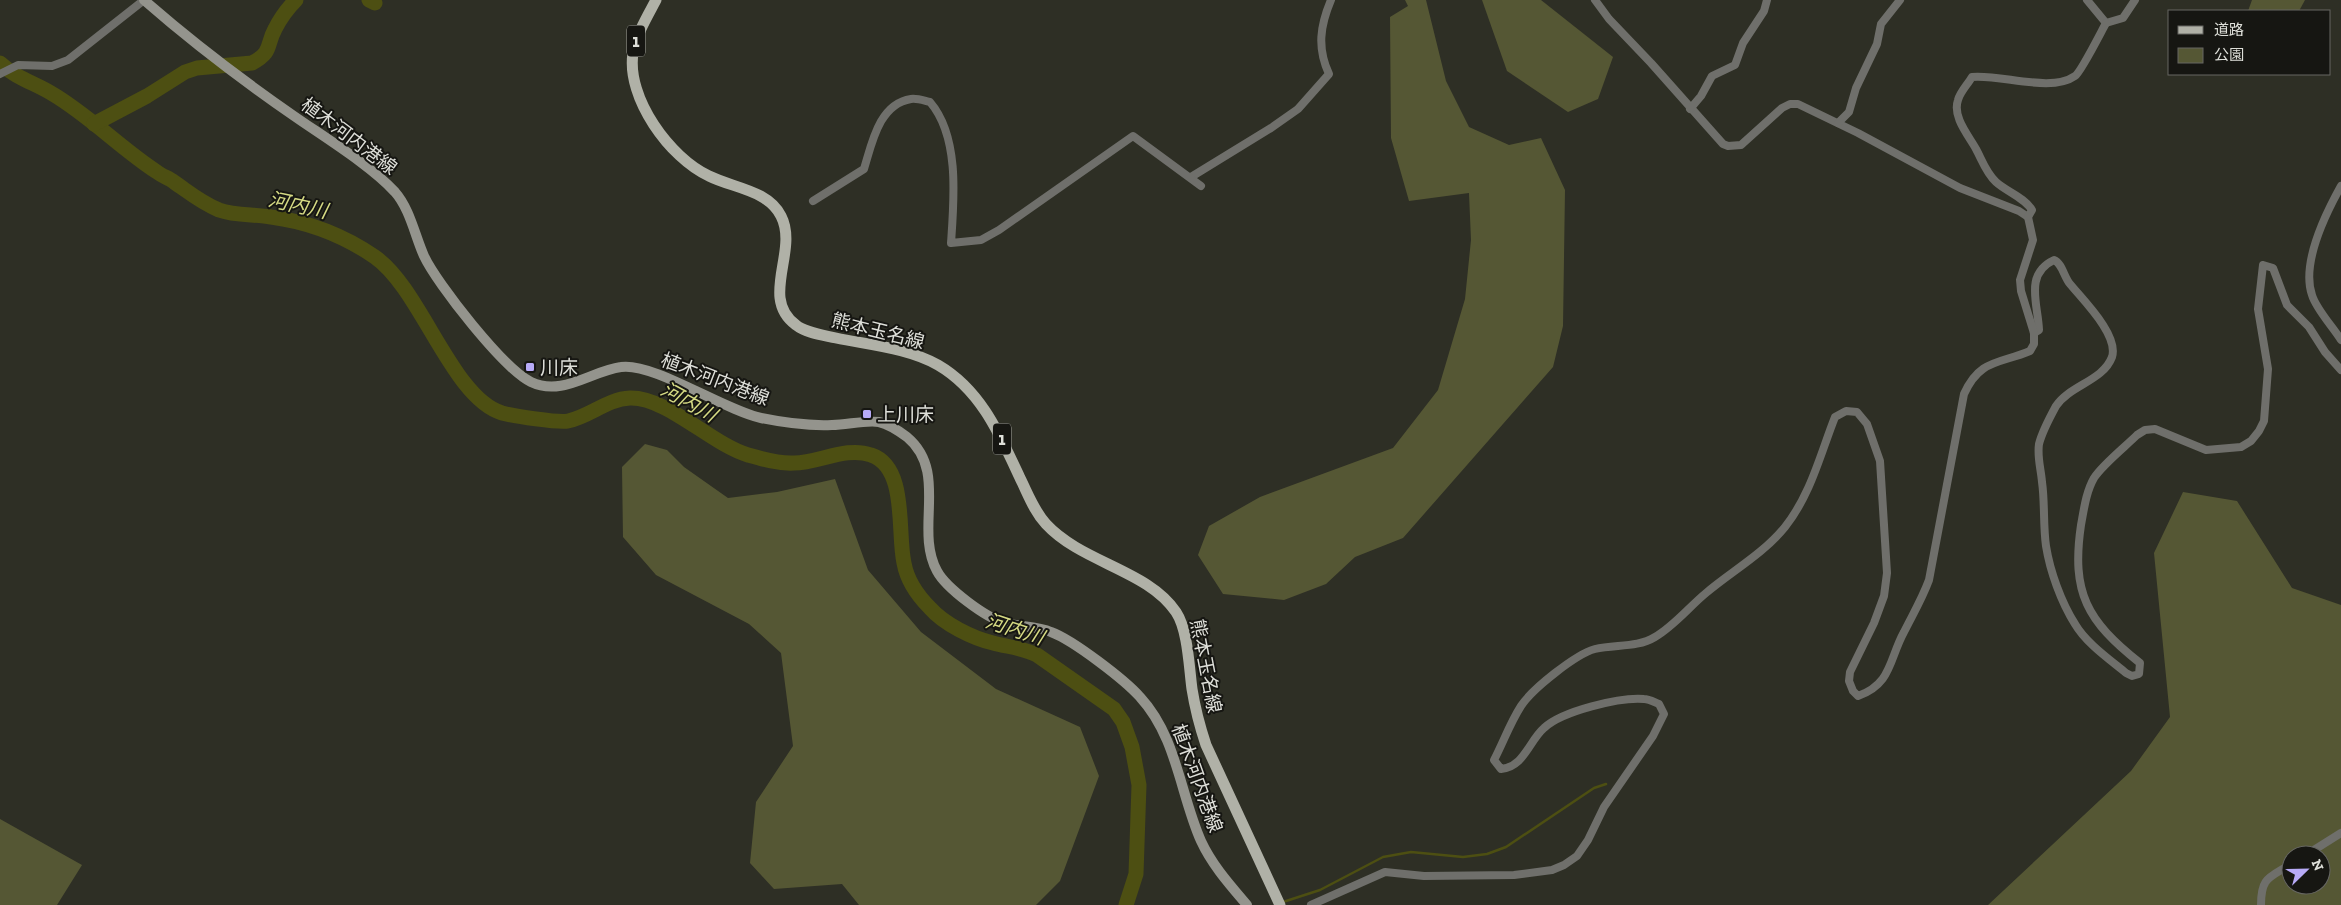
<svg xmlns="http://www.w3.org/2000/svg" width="2341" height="905" font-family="'Zilla Slab','Noto Sans JP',serif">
	<rect width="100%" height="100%" fill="#2e2f25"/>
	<g fill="#555734" fill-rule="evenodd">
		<polygon points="1405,0 1426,0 1446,81 1469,127 1509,145 1541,138 1565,190 1563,326 1553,367 1403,538 1355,557 1326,584 1284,600 1223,594 1198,555 1209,526 1260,497 1393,448 1438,390 1465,299 1471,240 1469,193 1409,201 1391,138 1390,17 1408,6"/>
		<polygon points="1482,0 1541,0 1613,57 1598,99 1568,112 1507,71"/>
		<polygon points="2252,0 2305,0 2299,11 2248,11"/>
		<polygon points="645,444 667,450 684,467 728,498 777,492 835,479 868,570 921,632 996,689 1080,727 1099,776 1060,881 1036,905 859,905 842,884 774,889 750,863 756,802 793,746 781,653 749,624 656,575 623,537 622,467"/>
		<path d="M2183,492l54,9 55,87 49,17v300h-353l143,-134 39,-54 -16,-164zM2291,855h30v30h-30z"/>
		<polygon points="0,819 82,865 57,905 0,905"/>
	</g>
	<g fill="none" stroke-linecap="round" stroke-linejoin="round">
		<polyline stroke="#4d4f12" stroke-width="2.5" points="1283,902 1320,890 1383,857 1411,852 1463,857 1487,854 1506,847 1594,788 1606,784"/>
		<g stroke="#4d4f12" stroke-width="15">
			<polyline points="369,0 375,3"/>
			<path d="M0,63c16,15 32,19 51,30 38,22 69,55 106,79 5,4 12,6 17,10 16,11 26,20 45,28 16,6 35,4 52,7 38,5 72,18 104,40 46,32 77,141 127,156 11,3 57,10 66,8 21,-4 39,-22 62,-23 37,-1 81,46 118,57 14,4 31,9 46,8 25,0 52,-17 77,-8 37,12 26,78 33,108 3,17 14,33 26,45 14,16 42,30 63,35 15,4 30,5 44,12l77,54 9,13 9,25 7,38 -3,89 -10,31"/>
			<path d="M94,124l53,-28 38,-24 12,-4 55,-5c21,-11 14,-18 23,-34 5,-10 13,-21 21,-29"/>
		</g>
		<g stroke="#6f6f6b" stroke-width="8">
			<polyline points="1595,0 1609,19 1651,63 1723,144 1728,146 1741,145 1782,108 1790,104 1798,104 1858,133 1960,188 2019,211 2028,217"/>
			<polyline points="2087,0 2106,23"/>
			<polyline points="2106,23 2123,18 2135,0"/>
			<polyline points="0,74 18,65 52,66 68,60 144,0"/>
			<polyline points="1690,109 1701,96 1712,76 1735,65 1743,43 1764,11 1767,0"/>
			<polyline points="1838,123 1849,112 1856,88 1877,44 1881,24 1900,0"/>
			<path d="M1191,177l80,-49 27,-19 31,-35c-12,-26 -9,-48 2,-74"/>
			<path d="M2341,186c-15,27 -40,77 -29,109 4,14 21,32 29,45"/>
			<path d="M813,201l51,-32c8,-26 15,-65 47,-70 6,-1 14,2 19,3 30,35 24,98 21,141l30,-3 18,-10 134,-94 68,50"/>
			<path d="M2034,333l5,-3c-1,-26 -15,-56 15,-70 8,3 10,17 16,24 13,16 49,51 42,73 -9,24 -42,28 -56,49 -6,11 -14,26 -17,38 -2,13 2,25 3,38 3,21 1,43 4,64 4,25 15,56 29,78 11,19 34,35 51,49l6,3 7,-2 1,-11c-53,-42 -69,-70 -59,-138 3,-16 5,-33 13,-47 8,-13 32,-32 43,-43l8,-5 10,-1 51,21 35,-3 10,-6 8,-10 5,-10 4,-52 -10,-60 5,-44 10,3 14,37 22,22 16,25 16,18"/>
			<polyline points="2306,855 2341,833"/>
			<path d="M1311,905l74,-33 39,4 90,-1 38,-5 12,-5 13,-9 11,-16 16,-33 49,-71 11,-22 -5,-10c-5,-2 -10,-5 -15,-5 -24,-2 -82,12 -100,29 -15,13 -20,39 -43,41l-7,-9c9,-17 16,-37 27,-54 11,-17 55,-52 74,-57 20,-5 42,-1 60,-12 19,-11 34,-30 51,-44 26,-22 57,-39 79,-66 26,-33 35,-72 50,-110l11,-6 11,1 10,12 13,37 7,112 -3,23 -10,27 -24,49 -1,9 4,10 5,5c34,-12 31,-37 46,-64 9,-18 18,-33 25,-52l35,-186c16,-35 35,-30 66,-43l4,-7v-11l-13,-42 -1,-11 13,-40 -5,-23 4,-7c-8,-13 -25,-18 -36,-28 -10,-9 -14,-22 -20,-33 -7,-13 -24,-32 -18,-49 2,-8 10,-16 14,-23 29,-3 79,16 103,-1 6,-4 26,-44 31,-53"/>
			<path d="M2261,905c0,-28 8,-27 30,-41"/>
		</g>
		<path stroke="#94948d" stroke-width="10" d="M144,0c48,42 98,80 150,116 30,21 76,49 101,76 15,17 20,44 29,64 13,28 80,113 107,126 31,15 60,-11 90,-15 32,-5 103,43 140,51 24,5 47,8 71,7 15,0 32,-5 47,-3 9,2 20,9 28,15 42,35 7,92 30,134 9,17 49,47 68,52 15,4 32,3 46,9 22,8 74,48 89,65 37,40 40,97 61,144 11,24 29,44 46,64"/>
		<path stroke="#b0b1a7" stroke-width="11" d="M656,0c-9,17 -19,33 -23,53 -7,45 37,105 76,123 24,12 59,14 72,40 18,35 -22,82 15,109 10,8 27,10 40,13 33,7 72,10 102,27 43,25 62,70 82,113 8,16 14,33 26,46 36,39 102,46 130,88 12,18 13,55 16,77 3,19 8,38 14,56l74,160"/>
	</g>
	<g fill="#b8abf7" stroke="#161612" stroke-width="2">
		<rect x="525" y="362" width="10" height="10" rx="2.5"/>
		<rect x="862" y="409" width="10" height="10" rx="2.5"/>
	</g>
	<g text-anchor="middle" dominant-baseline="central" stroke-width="4" stroke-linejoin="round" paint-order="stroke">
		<g fill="#161612" stroke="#a2a39d" stroke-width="1">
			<rect x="627" y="25.5" width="18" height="31" rx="4"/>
			<rect x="993" y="423.5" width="18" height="31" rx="4"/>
		</g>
		<g font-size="18" font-weight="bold" fill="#dedfd9">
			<text x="636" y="41">1</text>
			<text x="1002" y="439">1</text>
		</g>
		<g font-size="19" fill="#dedfd9" stroke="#161612">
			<text transform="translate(349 136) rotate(37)">植木河内港線</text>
			<text transform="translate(878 331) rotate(14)">熊本玉名線</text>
			<text transform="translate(715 379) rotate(21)">植木河内港線</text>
			<text transform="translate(1206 666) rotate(79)">熊本玉名線</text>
			<text transform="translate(1197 778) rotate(70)">植木河内港線</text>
		</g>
		<g font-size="19" fill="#dedfd9" stroke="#161612" text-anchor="start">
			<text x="540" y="367">川床</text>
			<text x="877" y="414">上川床</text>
		</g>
		<g font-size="20" font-style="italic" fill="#d6db84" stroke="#161612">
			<text transform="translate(298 205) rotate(12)">河内川</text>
			<text transform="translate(689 402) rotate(29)">河内川</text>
			<text transform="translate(1015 629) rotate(18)">河内川</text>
		</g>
	</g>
	<rect x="2168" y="10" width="162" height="65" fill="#161612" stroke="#666662"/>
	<rect x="2178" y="26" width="25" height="8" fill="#b0b1a7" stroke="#666662"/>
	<text x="2214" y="35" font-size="15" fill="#dedfd9">道路</text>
	<rect x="2178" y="48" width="25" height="15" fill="#555734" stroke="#666662"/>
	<text x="2214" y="60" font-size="15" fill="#dedfd9">公園</text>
	<g transform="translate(2306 870) rotate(67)"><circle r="24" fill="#161612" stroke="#666662"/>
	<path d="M0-4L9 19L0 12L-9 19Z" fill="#b8abf7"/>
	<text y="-8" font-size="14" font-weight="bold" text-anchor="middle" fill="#dedfd9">N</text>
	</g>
</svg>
